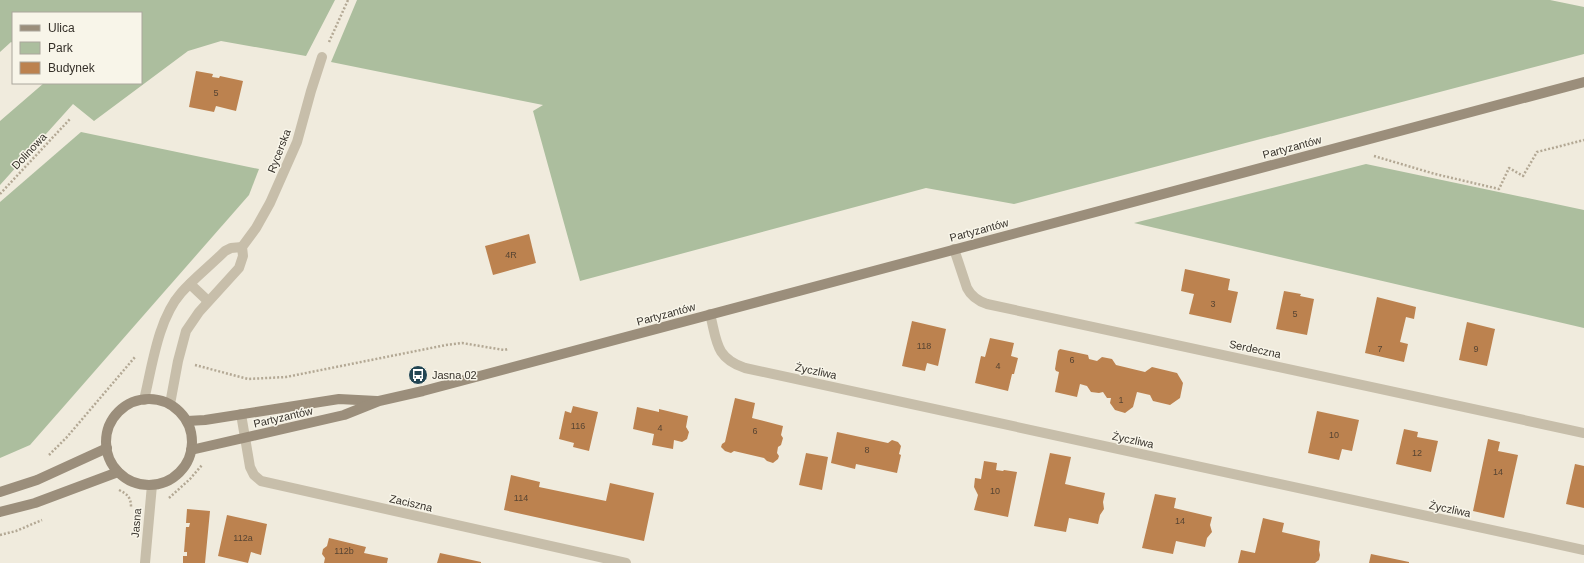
<svg xmlns="http://www.w3.org/2000/svg" width="1584" height="563" font-family="Arial,sans-serif">
	<rect width="100%" height="100%" fill="#f0ebdd"/>
	<g fill="#acbe9e">
		<polygon points="0,0 335,0 306,56 221,41 188,51 94,121 73,104 0,185 0,121 44,83 141,83 141,13 13,13 13,43 11,42 0,52"/>
		<polygon points="357,0 1550,0 1584,7 1584,54 1014,204 926,188 580,281 533,111 543,105 331,62"/>
		<polygon points="81,132 259,169 249,195 30,445 0,458 0,202"/>
		<polygon points="1366,164 1584,210 1584,328 1134,223"/>
	</g>
	<g fill="#bc824f">
		<polygon points="196,71 213,74 212,77 219,78 220,76 243,81 236,111 216,106 214,112 189,107"/>
		<polygon points="529,234 536,263 493,275 485,246"/>
		<polygon points="1185,269 1230,279 1228,290 1238,292 1231,323 1189,314 1194,294 1181,291"/>
		<polygon points="1284,291 1301,294 1300,296 1314,299 1307,335 1276,329"/>
		<polygon points="1377,297 1416,307 1414,319 1406,317 1400,342 1408,344 1404,362 1365,353"/>
		<polygon points="912,321 946,329 938,366 927,363 925,371 902,366"/>
		<polygon points="1467,322 1495,329 1487,366 1459,360"/>
		<polygon points="990,338 1014,343 1011,356 1018,358 1014,374 1012,374 1008,391 975,383 981,356 985,357"/>
		<polygon points="1060,349 1088,355 1089,359 1097,361 1102,357 1112,359 1116,365 1145,372 1152,367 1177,373 1183,383 1180,398 1170,405 1153,401 1150,395 1137,392 1133,407 1125,413 1115,410 1110,403 1111,398 1107,398 1103,392 1099,393 1091,392 1087,386 1080,384 1077,397 1055,392 1059,372 1056,371 1055,369 1058,351"/>
		<polygon points="735,398 755,403 752,418 783,426 781,435 783,438 781,445 778,447 777,453 779,456 778,459 773,463 767,461 764,458 734,451 731,453 725,451 721,447 722,444 725,442"/>
		<polygon points="573,406 598,412 589,451 573,447 574,443 559,439 565,411 571,413"/>
		<polygon points="637,407 659,412 659,409 688,416 686,427 689,432 687,439 682,442 674,440 673,449 652,445 654,434 633,429"/>
		<polygon points="1317,411 1359,420 1352,451 1342,449 1339,460 1308,453"/>
		<polygon points="1404,429 1418,432 1417,437 1438,441 1431,472 1396,464"/>
		<polygon points="837,432 888,443 892,440 898,442 901,446 899,454 901,455 897,473 856,464 855,469 831,463"/>
		<polygon points="1488,439 1500,442 1498,451 1518,455 1504,518 1473,511"/>
		<polygon points="806,453 828,457 822,490 799,485"/>
		<polygon points="1050,453 1071,457 1065,484 1105,493 1103,502 1104,509 1100,515 1098,524 1069,518 1066,532 1034,526"/>
		<polygon points="984,461 997,463 996,470 1003,471 1004,470 1017,472 1008,517 974,510 978,495 974,487 975,478 981,479"/>
		<polygon points="1575,464 1584,466 1584,508 1566,504"/>
		<polygon points="511,475 540,482 539,487 606,501 610,483 654,493 644,541 504,510"/>
		<polygon points="1155,494 1176,498 1174,508 1212,517 1210,525 1212,532 1207,538 1205,547 1176,541 1173,554 1142,548"/>
		<polygon points="187,509 210,511 205,563 183,563 183,556 187,556 187,552 184,552 186,527 189,527 190,523 186,523"/>
		<polygon points="227,515 267,524 261,555 251,552 248,563 218,556"/>
		<polygon points="1263,518 1284,523 1282,532 1320,541 1319,550 1320,555 1319,560 1315,563 1238,563 1241,550 1255,553"/>
		<polygon points="329,538 366,547 364,553 388,558 387,563 324,563 325,558 322,554 323,549 327,546"/>
		<polygon points="440,553 481,562 481,563 437,563"/>
		<polygon points="1371,554 1409,562 1409,563 1369,563"/>
	</g>
	<g fill="none" stroke-linecap="round" stroke-linejoin="round">
		<g stroke="#b3a894" stroke-width="2.5" stroke-dasharray="2 2" stroke-linecap="butt">
			<polyline points="329,42 348,0"/>
			<polyline points="1374,156 1435,174 1499,189 1509,168 1523,176 1537,152 1584,140"/>
			<polyline points="0,194 70,119"/>
			<polyline points="195,365 248,379 286,377 446,345 462,343 504,350 508,349"/>
			<polyline points="49,455 67,437 135,357"/>
			<path d="M119,490c8,4 12,7 12,17"/>
			<polyline points="169,498 190,479 202,465"/>
			<polyline points="0,535 16,531 42,520"/>
		</g>
		<polyline stroke="#c7beaa" stroke-width="10" points="190,284 208,301"/>
		<g stroke="#c7beaa" stroke-width="10">
			<path d="M954,249l13,39c4,8 11,13 20,16l597,129"/>
			<path d="M710,314c7,27 5,44 35,54l839,182"/>
			<path d="M144,400c8,-33 14,-81 37,-107 13,-15 30,-28 44,-42l6,-3 11,-1"/>
			<polyline points="170,404 178,361 186,331 199,312 239,268 243,256 242,247 256,228 270,203 297,142 311,91 322,57"/>
			<polyline points="241,414 250,467 254,475 261,481 626,563"/>
			<polyline points="145,563 152,485"/>
		</g>
		<g stroke="#9b8e7b" stroke-width="10">
			<circle cx="149" cy="442" r="43"/>
			<polyline points="187,421 205,420 339,399 377,401"/>
			<polyline points="191,450 344,415 379,401 423,391 1584,82"/>
			<polyline points="0,492 37,480 107,448"/>
			<polyline points="0,512 35,503 118,472"/>
		</g>
	</g>
	<defs>
		<symbol id="bus-disc" viewBox="-11 -11 22 22"><circle r="9.5" fill="#224553" stroke="#f8f5e9"/><path d="M-5-6H5V4H4V6H2V4H-2V6H-4V4H-5ZM-3.5-4V0h7V-4ZM-3.5 1.2v1.5H-2V1.2ZM2 1.2v1.5H3.5V1.2Z" fill="#fff"/></symbol>
	</defs>
	<g fill-rule="evenodd">
		<use href="#bus-disc" x="407" y="364" width="22" height="22"/>
	</g>
	<g text-anchor="middle" dominant-baseline="central" stroke-width="3" stroke-linejoin="round" paint-order="stroke">
		<g font-size="9" fill="#574432">
			<text x="216" y="93">5</text>
			<text x="511" y="255">4R</text>
			<text x="1213" y="304">3</text>
			<text x="1295" y="314">5</text>
			<text x="924" y="346">118</text>
			<text x="1380" y="349">7</text>
			<text x="1476" y="349">9</text>
			<text x="1072" y="360">6</text>
			<text x="998" y="366">4</text>
			<text x="1121" y="400">1</text>
			<text x="578" y="426">116</text>
			<text x="660" y="428">4</text>
			<text x="755" y="431">6</text>
			<text x="1334" y="435">10</text>
			<text x="867" y="450">8</text>
			<text x="1417" y="453">12</text>
			<text x="1498" y="472">14</text>
			<text x="995" y="491">10</text>
			<text x="521" y="498">114</text>
			<text x="1180" y="521">14</text>
			<text x="243" y="538">112a</text>
			<text x="344" y="551">112b</text>
		</g>
		<g font-size="11" fill="#353029" stroke="#f8f5e9">
			<text transform="translate(1292 147) rotate(-15)">Partyzantów</text>
			<text transform="translate(29 151) rotate(-47)">Dolinowa</text>
			<text transform="translate(279 151) rotate(-69)">Rycerska</text>
			<text transform="translate(979 230) rotate(-15)">Partyzantów</text>
			<text transform="translate(666 314) rotate(-15)">Partyzantów</text>
			<text transform="translate(1255 349) rotate(12)">Serdeczna</text>
			<text transform="translate(816 371) rotate(12)">Życzliwa</text>
			<text transform="translate(283 417) rotate(-13)">Partyzantów</text>
			<text transform="translate(1133 440) rotate(12)">Życzliwa</text>
			<text transform="translate(411 503) rotate(13)">Zaciszna</text>
			<text transform="translate(1450 509) rotate(12)">Życzliwa</text>
			<text transform="translate(136 523) rotate(-85)">Jasna</text>
		</g>
		<g font-size="11" fill="#353029" stroke="#f8f5e9" text-anchor="start">
			<text x="432" y="375">Jasna 02</text>
		</g>
	</g>
	<rect x="12" y="12" width="130" height="72" fill="#f8f5e9" stroke="#aaa69c"/>
	<rect x="20" y="25" width="20" height="6" fill="#9b8e7b" stroke="#aaa69c"/>
	<text x="48" y="32" font-size="12" fill="#353029">Ulica</text>
	<rect x="20" y="42" width="20" height="12" fill="#acbe9e" stroke="#aaa69c"/>
	<text x="48" y="52" font-size="12" fill="#353029">Park</text>
	<rect x="20" y="62" width="20" height="12" fill="#bc824f" stroke="#aaa69c"/>
	<text x="48" y="72" font-size="12" fill="#353029">Budynek</text>
</svg>
